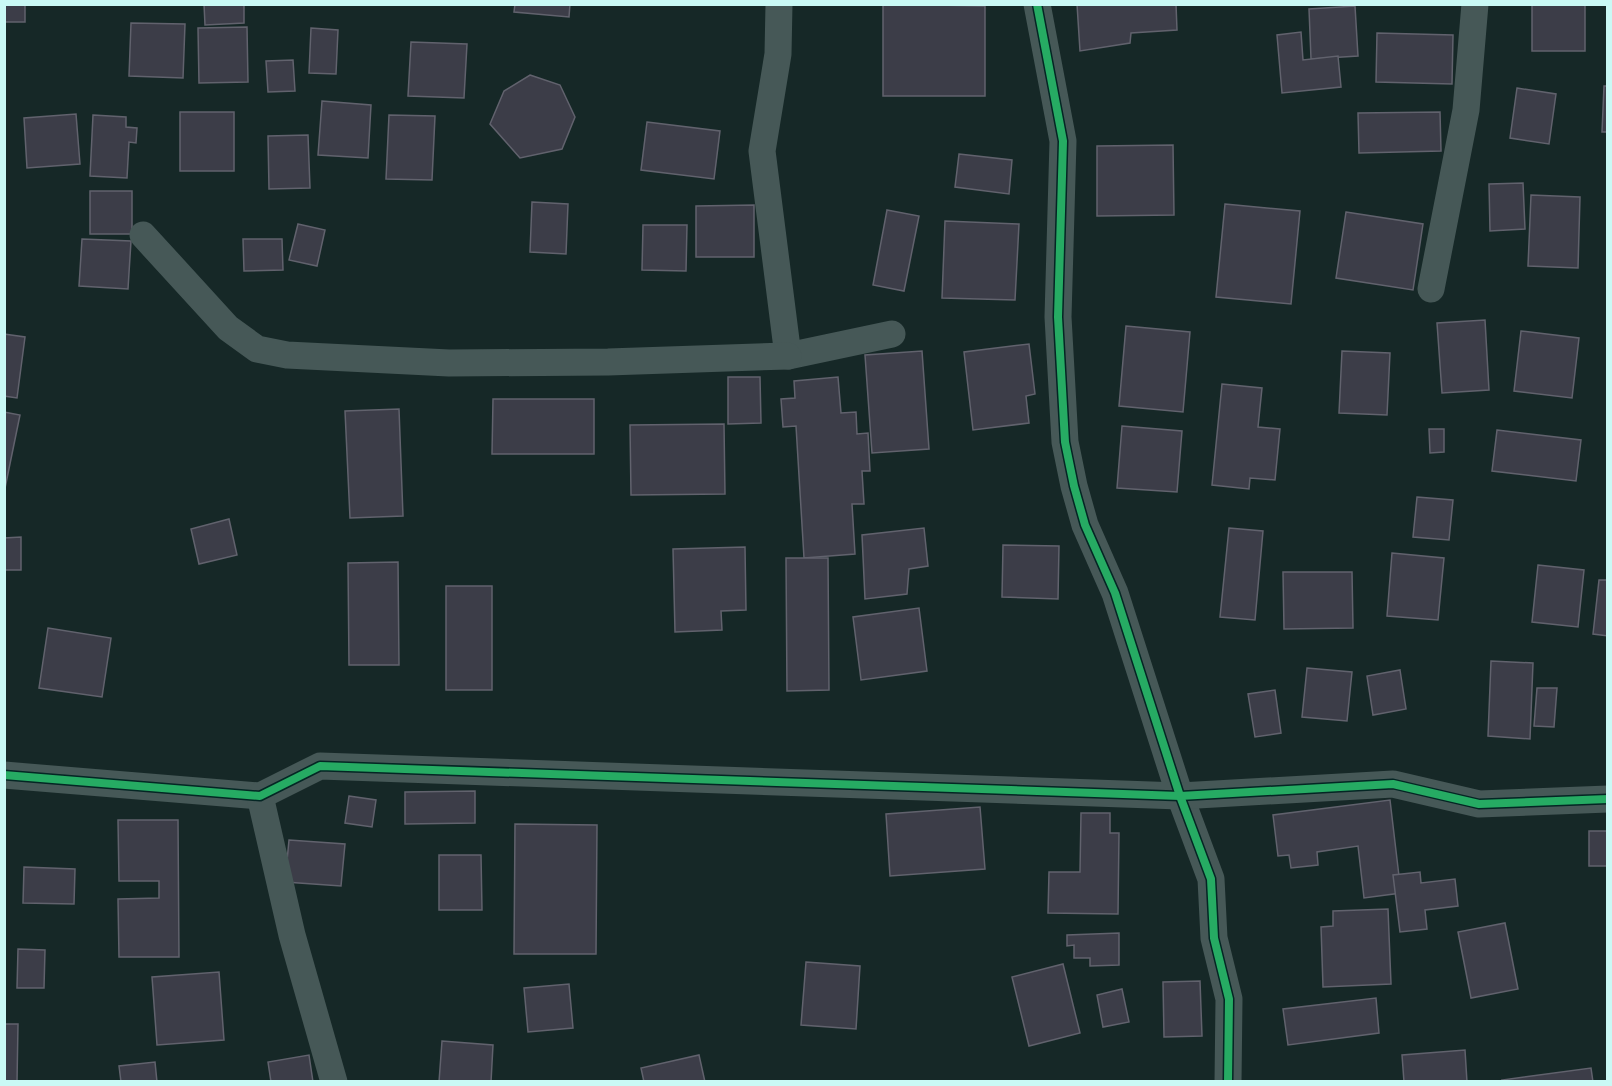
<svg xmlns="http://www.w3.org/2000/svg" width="1612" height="1086" font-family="'DejaVu Sans',sans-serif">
	<rect width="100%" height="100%" fill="#162827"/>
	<g fill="#3c3d48" stroke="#61626d" stroke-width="1.5">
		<rect x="4" y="4" width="21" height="18"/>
		<polygon points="204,4 244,4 244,23 205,25"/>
		<polygon points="515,4 570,4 569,17 514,12"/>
		<polygon points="883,4 985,6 985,96 883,96"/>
		<polygon points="1077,4 1176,4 1177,30 1131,33 1130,43 1080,51"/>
		<rect x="1532" y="4" width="53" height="47"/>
		<polygon points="1355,6 1358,56 1311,59 1309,9"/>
		<polygon points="131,23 185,24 183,78 129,76"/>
		<polygon points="247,27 248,82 199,83 198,28"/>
		<polygon points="311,28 338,30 336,74 309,73"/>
		<polygon points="1301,32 1303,60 1338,56 1341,87 1282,93 1277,35"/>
		<polygon points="1377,33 1453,35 1452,84 1376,82"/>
		<polygon points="411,42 467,44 464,98 408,96"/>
		<polygon points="293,60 295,91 268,92 266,61"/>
		<polygon points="530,75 560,85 575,117 562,149 520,158 490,124 504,91"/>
		<polygon points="1604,86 1608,86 1608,132 1602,132"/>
		<polygon points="1517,88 1556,94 1549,144 1510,138"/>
		<polygon points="322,101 371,105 368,158 318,155"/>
		<rect x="180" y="112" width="54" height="59"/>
		<polygon points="1440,112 1441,151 1359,153 1358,113"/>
		<polygon points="76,114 80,164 27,168 24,118"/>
		<polygon points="93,115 126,117 126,127 137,128 136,143 129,142 127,178 90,176"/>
		<polygon points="389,115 435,116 432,180 386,179"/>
		<polygon points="647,122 720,131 714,179 641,170"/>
		<polygon points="308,135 310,188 269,189 268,136"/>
		<polygon points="1173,145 1174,215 1097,216 1097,146"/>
		<polygon points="959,154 1012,160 1009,194 955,187"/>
		<polygon points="1523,183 1525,229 1490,231 1489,184"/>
		<rect x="90" y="191" width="42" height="43"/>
		<polygon points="1531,195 1580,197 1578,268 1528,266"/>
		<polygon points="532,202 568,204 566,254 530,252"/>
		<polygon points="1225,204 1300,211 1291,304 1216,297"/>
		<polygon points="754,205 754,257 696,257 696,206"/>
		<polygon points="887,210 919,216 904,291 873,285"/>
		<polygon points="1346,212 1423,224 1413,290 1336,278"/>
		<polygon points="945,221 1019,224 1015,300 942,298"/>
		<polygon points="298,224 325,230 317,266 289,260"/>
		<polygon points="643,225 687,225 686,271 642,270"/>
		<polygon points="82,239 131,241 128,289 79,286"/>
		<polygon points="243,239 282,239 283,270 244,271"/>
		<polygon points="1485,320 1489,390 1442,393 1437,323"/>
		<polygon points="1126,326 1190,332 1183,412 1119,406"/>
		<polygon points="1521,331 1579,338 1572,398 1514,391"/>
		<polygon points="4,334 25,337 17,398 4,396"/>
		<polygon points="1029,344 1035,394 1026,396 1029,423 973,430 964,352"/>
		<polygon points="922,351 929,449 872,453 865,355"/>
		<polygon points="1342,351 1390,353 1387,415 1339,413"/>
		<polygon points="728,377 760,377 761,423 728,424"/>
		<polygon points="838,377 841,413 856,412 857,434 868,433 870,471 862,471 864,504 852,504 855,554 804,558 796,426 783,427 781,399 795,398 794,381"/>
		<polygon points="1222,384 1262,388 1258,427 1280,429 1275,480 1250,478 1249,489 1212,485"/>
		<polygon points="493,399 594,399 594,454 492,454"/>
		<polygon points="399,409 403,516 350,518 345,411"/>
		<polygon points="4,412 20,415 4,493"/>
		<polygon points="724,424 725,494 631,495 630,425"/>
		<polygon points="1122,426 1182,431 1177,492 1117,488"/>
		<polygon points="1429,429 1444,429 1444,452 1430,453"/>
		<polygon points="1497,430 1581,440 1576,481 1492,471"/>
		<polygon points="1417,497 1453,500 1449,540 1413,537"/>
		<polygon points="229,519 237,555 199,564 191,529"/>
		<polygon points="924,528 928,566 909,569 907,594 865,599 862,535"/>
		<polygon points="1229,528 1263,531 1255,620 1220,617"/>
		<polygon points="21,537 21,570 4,570 4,538"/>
		<polygon points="1003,545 1059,546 1058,599 1002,597"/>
		<polygon points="745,547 746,610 721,611 722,630 675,632 673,549"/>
		<polygon points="1392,553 1444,558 1438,620 1387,616"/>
		<polygon points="786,558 828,558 829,690 787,691"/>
		<polygon points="398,562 399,665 349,665 348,563"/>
		<polygon points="1538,565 1584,570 1578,627 1532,622"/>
		<polygon points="1283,572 1352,572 1353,628 1284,629"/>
		<polygon points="1599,580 1608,580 1608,636 1593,634"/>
		<rect x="446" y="586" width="46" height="104"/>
		<polygon points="919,608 927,671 861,680 853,617"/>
		<polygon points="48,628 111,638 102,697 39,688"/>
		<polygon points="1491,661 1533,663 1530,739 1488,736"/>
		<polygon points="1307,668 1352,672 1347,721 1302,717"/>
		<polygon points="1400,670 1406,709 1373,715 1367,676"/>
		<polygon points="1537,688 1557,688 1554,727 1534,726"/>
		<polygon points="1275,690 1281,733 1255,737 1248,694"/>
		<polygon points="475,791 475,823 405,824 405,792"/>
		<polygon points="349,796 376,800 372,827 345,823"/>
		<polygon points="1390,800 1401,893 1364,898 1358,846 1317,852 1318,865 1291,868 1289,855 1278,856 1273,815"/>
		<polygon points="980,807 985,869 890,876 886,814"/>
		<polygon points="1081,813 1110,813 1110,833 1119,833 1118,914 1048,913 1049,872 1080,872"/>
		<polygon points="118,820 178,820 179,957 119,957 118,899 159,898 159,881 119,881"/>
		<polygon points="515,824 597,825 596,954 514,954"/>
		<rect x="1589" y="831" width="19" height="35"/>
		<polygon points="289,840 345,844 341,886 285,882"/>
		<polygon points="439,855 481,855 482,910 439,910"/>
		<polygon points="24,867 75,869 74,904 23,903"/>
		<polygon points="1420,872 1421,883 1455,879 1458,906 1425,910 1427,929 1400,932 1393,875"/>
		<polygon points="1388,909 1391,984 1323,987 1321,927 1333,926 1333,911"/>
		<polygon points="1505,923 1518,989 1471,998 1458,932"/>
		<polygon points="1119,933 1119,965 1090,966 1090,958 1074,958 1074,945 1067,946 1067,935"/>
		<polygon points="18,949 45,950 44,988 17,988"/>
		<polygon points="806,962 860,966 856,1029 801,1025"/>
		<polygon points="1063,964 1080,1033 1029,1046 1012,977"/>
		<polygon points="219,972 224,1040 157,1045 152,977"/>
		<polygon points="1200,981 1202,1036 1164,1037 1163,982"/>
		<polygon points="569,984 573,1028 528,1032 524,988"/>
		<polygon points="1122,989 1129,1022 1103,1027 1097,995"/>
		<polygon points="1376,998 1379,1033 1288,1045 1283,1009"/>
		<polygon points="4,1024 18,1024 17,1082 4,1082"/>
		<polygon points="442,1041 493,1045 491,1082 439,1082"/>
		<polygon points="1465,1050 1467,1082 1404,1082 1402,1055"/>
		<polygon points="309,1055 313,1082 271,1082 268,1062"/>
		<polygon points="699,1055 705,1082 644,1082 641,1068"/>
		<polygon points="155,1062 157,1082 121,1082 119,1066"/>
		<polygon points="1591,1068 1593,1082 1503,1082 1502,1080"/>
	</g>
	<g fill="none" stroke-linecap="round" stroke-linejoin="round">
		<g stroke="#465857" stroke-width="27">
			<polyline points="779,4 778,54 762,151 788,356 892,334"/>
			<polyline points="1037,4 1063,141 1058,317 1065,442 1074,486 1085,525 1115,593 1180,796 1211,879 1214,938 1229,999 1228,1082"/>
			<polyline points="143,235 228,328 257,349 287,355 449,363 608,362 788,356"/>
			<polyline points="1431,289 1466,110 1475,4"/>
			<polyline points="4,775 260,796 320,766 1180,796 1393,784 1479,804 1608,799"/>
			<polyline points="260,796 292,935 334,1082"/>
		</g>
		<defs>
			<g id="cycleway">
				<polyline points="1037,4 1063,141 1058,317 1065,442 1074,486 1085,525 1115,593 1180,796 1211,879 1214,938 1229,999 1228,1082"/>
				<polyline points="4,775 260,796 320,766 1180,796 1393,784 1479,804 1608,799"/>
			</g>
		</defs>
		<use href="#cycleway" stroke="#042624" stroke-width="11"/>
		<use href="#cycleway" stroke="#26ab63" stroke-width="8"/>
	</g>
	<rect width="1612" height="1086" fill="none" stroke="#caf9f5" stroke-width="12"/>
</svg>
